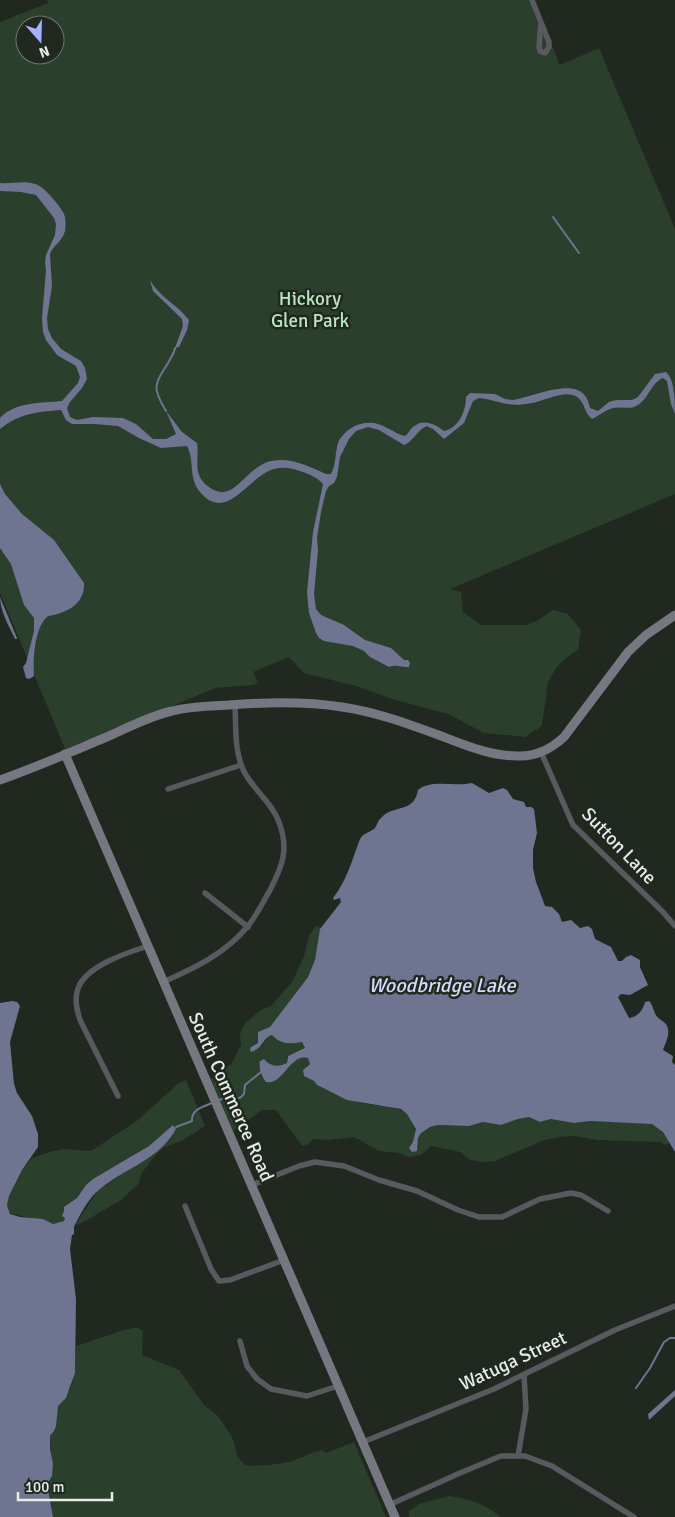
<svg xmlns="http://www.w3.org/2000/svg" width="675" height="1517" font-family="Signika,sans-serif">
	<rect width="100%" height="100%" fill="#202820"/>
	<g fill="#2b3f2d" fill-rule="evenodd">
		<path d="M47,0h486l27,65 39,-17 76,181v265l-225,95 11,3 2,20 18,13h45l11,-4 16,-11 15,4 13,16 -3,20 -12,8 -10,10 -8,14 -6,44 -17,11 -41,-4 -36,-19 -53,-14 -39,-14 -52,-13 -15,-16 -36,15 5,10 -4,3 -39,3 -149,63 -66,-158v-571l48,-19zM25,25h30v30h-30z"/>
		<path d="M316,926l5,2 -6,32 -7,17 -38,50 -12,9v7l-7,4 11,-1 5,-9 5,-2c9,10 18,9 30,7l3,5 -3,3 -15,6v7c-10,4 -16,4 -23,-4l-5,6 3,12 17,1c7,-8 18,-23 30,-20l1,6 -4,2 -1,11 9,4 3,4c15,8 30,15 46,18 19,5 47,0 53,24 1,7 0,16 1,24l1,-13 3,-6 9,-5 8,-2 31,1 15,-4 16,3 18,-6 11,-2 11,5 11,-3 23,4 16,-2 55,1 14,5 11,15 -4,3 -6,-3 -63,-2 -23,-4 -14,1 -16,3 -49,21 -11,1 -14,-2 -10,-8 -29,-6 -10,9 -13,2 -9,-4 -20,-2 -25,-14 -25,3 -16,-1 -5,5 -6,2 -26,-36h-14l-29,21 -22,-52 21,-16 9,-18 -1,-12 5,-10 16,-13 10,-4 21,-24 12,-26 5,-21z"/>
		<polygon points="186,1080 205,1126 183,1140 163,1148 155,1156 141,1174 139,1183 132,1190 121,1200 82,1223 75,1225 98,1190 125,1172 176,1129 174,1125 149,1146 93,1179 86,1185 77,1198 64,1207 65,1218 64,1221 53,1224 10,1213 7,1205 9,1196 22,1170 32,1158 53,1151 64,1149 91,1151 138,1120 179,1083"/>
		<path d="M137,1327l6,4 -1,24 37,15 25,35 14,11 14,21 6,20 7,8c12,2 39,-1 50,-5 9,-3 17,-8 26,-10l5,3 28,-11 32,75h-333l-6,-33 4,-9 -1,-39c8,-8 5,-20 8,-30 1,-4 8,-8 10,-13 8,-14 7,-31 8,-47l45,-15z"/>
		<path d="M449,1496c20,3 36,7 51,21h-91v-6l10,-7z"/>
	</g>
	<g fill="#6f7490">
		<path d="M0,183c11,1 25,-3 35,1 9,2 23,20 28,28 3,5 3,13 2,19 -3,11 -11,13 -15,23l2,32 -5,32 1,11 4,9 9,11 20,12 4,7 2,11 -5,9 -12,14 -3,6 3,9 7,3 16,-3 30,1 13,6 17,15h13l10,-5 -10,-23 16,21 15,11c2,11 -2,25 3,34 2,5 9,11 14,13 21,11 33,-24 57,-29 20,-4 37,5 55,13h5c5,-9 4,-21 7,-31 1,-4 6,-9 9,-12 12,-10 27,-11 40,-3 7,3 10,6 18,8 4,-3 4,-6 8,-9 10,-9 22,-3 31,4 15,-3 22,-20 22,-34l4,-4 25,1 10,5 8,1c19,-3 61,-23 73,-3 2,3 3,8 4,11l8,3 11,-9 7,-2h16l6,-3 17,-23 11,-2c9,8 9,29 9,42l-4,-10 -4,-23 -4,-3c-13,5 -14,22 -27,28 -7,4 -15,0 -23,2 -8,2 -14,8 -21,11 -8,-6 -7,-17 -15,-22 -10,-8 -33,4 -45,6 -25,5 -30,-2 -53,-5l-6,3 -9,22 -20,16 -11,-10 -6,-3c-10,4 -13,15 -23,19l-25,-15 -11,-3 -12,4 -7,8 -9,18 -3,20 -3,6 -5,3 -3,5 -5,21 -4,26 1,12 -4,44 2,15 5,6 23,10 21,15 26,8 13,12h4l2,3 -1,4c-8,0 -13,-3 -20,0l-19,-10 -6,-6 -11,-5 -29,-5 -5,-3 -3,-5 -7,-20 -2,-21 6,-60 9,-43 1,-5c-5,-6 -12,-9 -20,-12 -9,-3 -19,-6 -29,-3 -26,7 -47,55 -74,23 -12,-14 -5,-31 -13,-46l-26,2 -22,-10 -21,-12 -23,-2h-23l-6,-4 -5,-10c-24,2 -41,3 -61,19v-11c14,-16 42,-15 62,-17l16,-18 2,-6 -4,-11 -19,-11 -11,-15 -3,-8 -1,-14 4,-48 -1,-8 1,-7 9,-20 1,-11 -2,-6 -18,-23 -15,-3 -21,-1z"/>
		<path d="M150,280c9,17 28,25 39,40l-2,10 -8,17 -4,1 8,-22 -1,-7 -29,-28z"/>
		<path d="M0,484l5,10 17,20 32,26 30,43c1,21 -17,30 -36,33 -14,12 -15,43 -14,60l-5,3 -3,-1 -3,-11 3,-4 8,-32v-13l-10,-13 -13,-41 -11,-16z"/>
		<path d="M0,597l17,41v1h-2c-6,-13 -15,-28 -15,-42z"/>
		<path d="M472,783l17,10 14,-5 4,2 6,9 11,3 2,5h5l3,2 3,24 -4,17v18l3,14 9,24 7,1 7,7 3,8 9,-2 9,8 8,-2 4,3 3,10 16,8 7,14h4l4,-4 5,-2 9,5v7l8,18 -18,10 -9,-1 -3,3 11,21c9,-1 14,-8 16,-16l4,-1c4,4 4,9 7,14 2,4 6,5 9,8 7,8 1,19 -2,27l10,6 -1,6 3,3v87l-12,-20 -11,-8 -62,-3 -16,2 -23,-4 -11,3 -11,-5 -11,2 -17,6 -18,-3 -14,4 -31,-1 -8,2 -9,6 -3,5 -1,13 -5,1 -3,-4 4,-6 3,-13 -9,-15 -6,-5 -54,-9 -30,-15 -3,-4 -10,-5 -1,-6 7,-6 -2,-6c-18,-5 -25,28 -42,24 -4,-5 -8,-14 -6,-21l4,-2c7,8 14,8 23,4l1,-7 17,-8 -3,-6c-12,2 -21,3 -30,-7 -10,3 -7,12 -21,17l-1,-3 1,-2 7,-4v-11l12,-5 38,-50 7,-17 5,-31 21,-27 -1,-4 -6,2 -1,-2c14,-18 19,-38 27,-59 3,-6 11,-7 15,-11 2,-3 3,-8 6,-10 12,-14 33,-4 37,-28 13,-11 36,-3 54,-7z"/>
		<path d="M12,1001l5,1 3,4 -10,36 4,42 3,9 15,23 6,18v13l-16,23 -13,26 -2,9 3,9 10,3 23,2 10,5 11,-3 1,-3 -3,-2 2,-5v-4l13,-9 9,-13 7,-6 56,-33 24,-21 3,4c-17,31 -51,39 -76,60 -10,7 -21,27 -26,38v7l-2,1 -2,14 6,50 -1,74 -9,25 -8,8 -2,20 -2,5 -4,5v13l3,15 -1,12 -5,8 6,33h-53v-514z"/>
		<polygon points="675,1390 675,1396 649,1420 648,1414"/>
	</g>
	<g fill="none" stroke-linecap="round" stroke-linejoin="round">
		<g stroke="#6f7490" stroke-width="2">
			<polyline points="553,217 579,253"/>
			<path d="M166,411c-14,-23 -12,-26 2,-48 3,-6 6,-9 7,-15"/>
			<polyline points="219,1100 229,1097 240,1098 244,1094 245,1085 261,1072"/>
			<path d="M176,1127l16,-6c-1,-12 11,-14 20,-18"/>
			<polyline points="636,1388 650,1368 664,1342 670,1338 675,1338"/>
		</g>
		<g stroke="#595a5f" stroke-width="5.5">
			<polyline points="532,0 549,42 549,47 545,53 540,51 539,47 541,22"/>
			<polyline points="541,752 573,825 662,911 675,926"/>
			<polyline points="168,789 241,765"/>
			<polyline points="205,893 248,927"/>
			<path d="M163,982c32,-14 63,-29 85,-56 9,-11 15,-24 22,-36 13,-25 19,-41 9,-68 -7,-19 -23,-30 -33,-47 -12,-19 -10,-48 -11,-71"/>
			<path d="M118,1096l-38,-76c-3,-10 -5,-18 -3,-28 5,-25 49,-39 71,-46"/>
			<polyline points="252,1185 299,1166 315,1162 344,1166 379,1180 417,1191 458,1210 479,1217 502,1217 540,1199 571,1193 581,1195 608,1211"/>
			<polyline points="185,1206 211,1269 219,1281 230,1280 284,1260"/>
			<polyline points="240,1341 247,1366 257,1379 271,1389 307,1396 338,1386"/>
			<polyline points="363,1442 494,1389 615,1330 675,1306"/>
			<polyline points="518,1456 526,1409 524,1375"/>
			<polyline points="389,1505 460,1473 501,1456 525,1456 552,1466 634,1517"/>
		</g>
		<g stroke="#767780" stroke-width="9">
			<polyline points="65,754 395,1517"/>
			<path d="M0,780c37,-13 73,-29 109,-44 20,-9 41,-20 63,-25 19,-5 38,-5 57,-6 38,-3 75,-4 113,2 35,5 69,18 102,30 23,9 48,19 73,19 19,1 34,-7 47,-19l64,-85 18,-17 29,-20"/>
		</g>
	</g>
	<g text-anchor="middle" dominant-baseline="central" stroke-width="5" stroke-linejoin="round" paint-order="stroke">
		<g font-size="19" fill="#bae7bd" stroke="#202820">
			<text x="310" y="299">Hickory<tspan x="310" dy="22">Glen Park</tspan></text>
		</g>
		<g font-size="19" fill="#e6ece7" stroke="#202820">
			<text transform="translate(619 846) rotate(46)">Sutton Lane</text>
			<text transform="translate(231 1097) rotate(66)">South Commerce Road</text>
			<text transform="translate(513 1361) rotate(-25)">Watuga Street</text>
		</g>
		<g font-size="20" font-style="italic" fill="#d5dbfb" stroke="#202820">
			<text x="442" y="985">Woodbridge Lake</text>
		</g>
	</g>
	<g transform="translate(40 40) rotate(160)"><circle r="24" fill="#202820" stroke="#6f7670"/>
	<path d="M0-4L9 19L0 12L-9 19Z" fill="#a6b1fc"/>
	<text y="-8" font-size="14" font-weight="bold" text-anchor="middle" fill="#e6ece7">N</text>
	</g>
	<path d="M18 1492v8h94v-8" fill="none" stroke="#e6ece7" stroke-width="2.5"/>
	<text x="25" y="1492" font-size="15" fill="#e6ece7" stroke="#202820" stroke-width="4" paint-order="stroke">100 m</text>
</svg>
